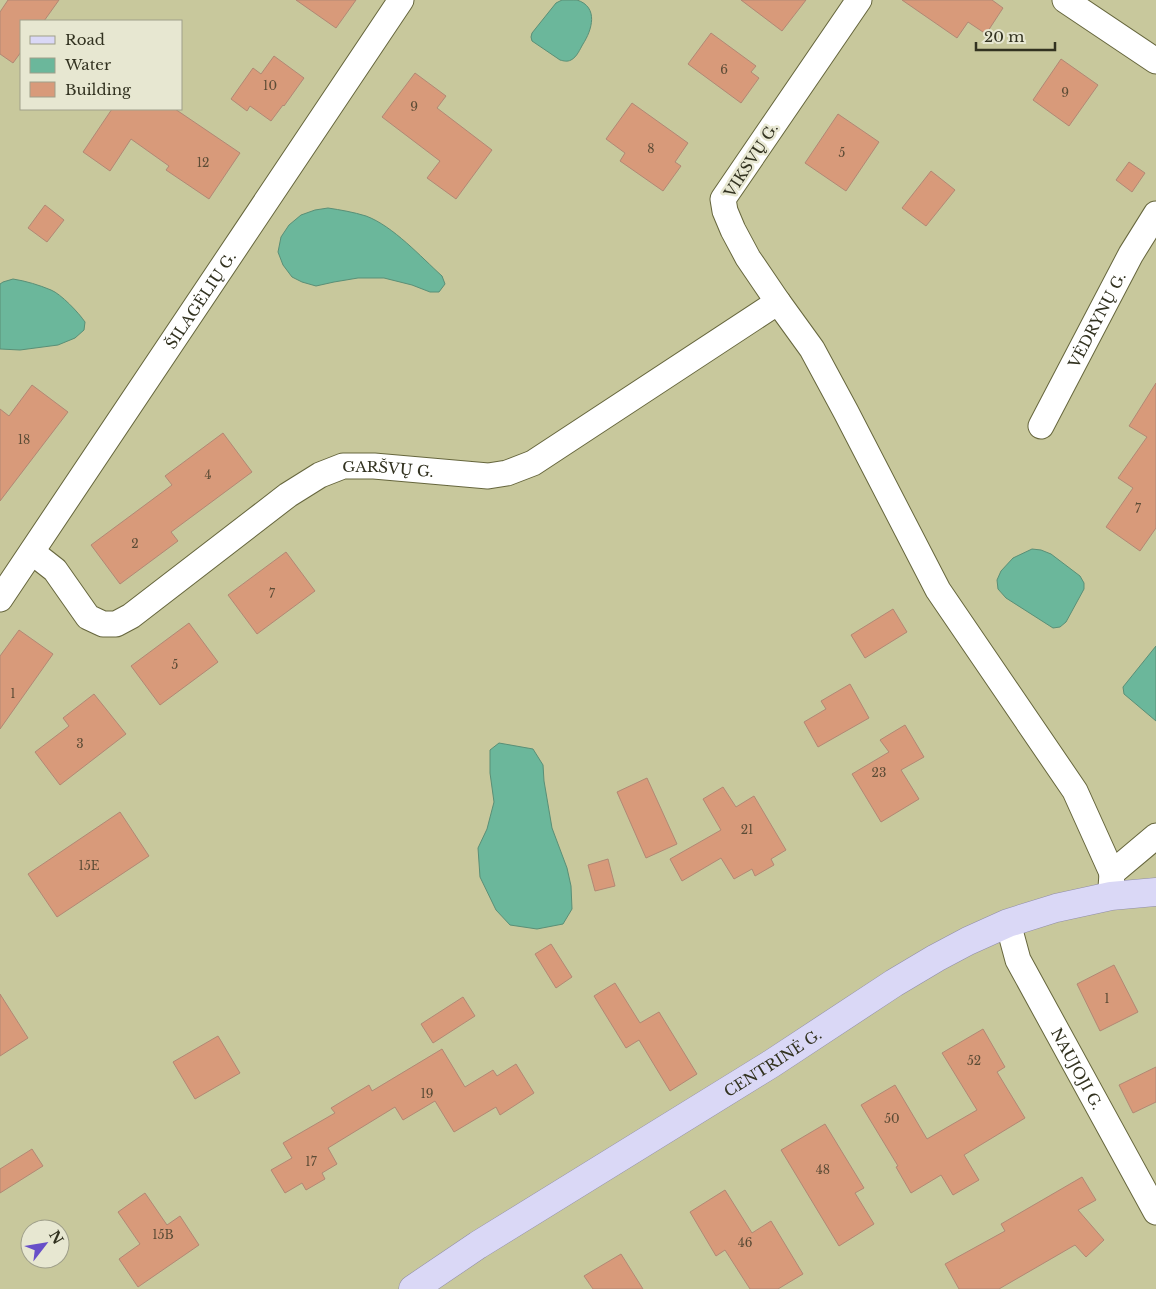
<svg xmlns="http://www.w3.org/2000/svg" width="1156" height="1289" font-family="'Libre Baskerville',serif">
	<rect width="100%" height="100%" fill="#c8c89c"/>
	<g fill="#6bb79b" stroke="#5a8f76">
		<path d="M562,0c5,0 11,0 15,0 22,7 15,30 6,44 -3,5 -6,13 -12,16 -4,2 -7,1 -11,0l-28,-19 -1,-4 1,-4 24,-30z"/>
		<path d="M328,208c13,2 25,4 38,8 27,10 55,41 76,60l3,8 -6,8h-9l-18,-7 -28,-7h-26l-24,4 -18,4 -14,-4 -10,-5 -9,-12 -5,-13 3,-15 8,-12 12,-10 14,-5z"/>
		<path d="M13,279c13,2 26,6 38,11 10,4 28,23 34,32l-1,8 -9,8 -17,7 -38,5 -20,-1v-65l3,-2z"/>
		<polygon points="1032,549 1041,550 1051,554 1080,576 1084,583 1084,589 1066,622 1060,627 1053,628 1006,598 998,589 997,580 1001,571 1013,558"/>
		<polygon points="1156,646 1156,721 1124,694 1123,687"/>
		<polygon points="499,743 533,749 543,765 544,781 552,828 567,868 571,886 572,909 563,924 537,929 510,925 496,910 480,877 478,848 487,829 494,802 490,773 490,750"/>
	</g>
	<g fill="#d89a7a" stroke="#b18874">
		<polygon points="8,0 59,0 44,21 21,21 21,52 13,63 0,54 0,12"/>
		<polygon points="296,0 356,0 336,28"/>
		<polygon points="741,0 806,0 782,31"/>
		<polygon points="902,0 992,0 1003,8 986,34 968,22 957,38"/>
		<polygon points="711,33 756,66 751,72 759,78 741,103 688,64"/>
		<polygon points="274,56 304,78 284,106 283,105 271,121 250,106 247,111 231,99 253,68 261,74"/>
		<polygon points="1061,59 1098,85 1069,126 1033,100"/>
		<polygon points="415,73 446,96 437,108 492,150 456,199 427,178 440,161 382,117"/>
		<polygon points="632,103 688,143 675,162 681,166 663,191 620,161 625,153 606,139"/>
		<polygon points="112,109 175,109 240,153 209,199 166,170 169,166 131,139 110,171 83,152"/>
		<polygon points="838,114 879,142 846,191 805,163"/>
		<polygon points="1129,162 1145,173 1132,192 1116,180"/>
		<polygon points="931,171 955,190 926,226 902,208"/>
		<polygon points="45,205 64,220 47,242 28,228"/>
		<polygon points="1156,383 1156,528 1140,551 1106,527 1133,488 1118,478 1147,437 1129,426"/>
		<polygon points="32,385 68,412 0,501 0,409 9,416"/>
		<polygon points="223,433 252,472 171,532 178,541 120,584 91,545 172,485 165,476"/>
		<polygon points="286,552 315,591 257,634 228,595"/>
		<polygon points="893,609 907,632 865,658 851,635"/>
		<polygon points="189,623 218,662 160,705 131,666"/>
		<polygon points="19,630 53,654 0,729 0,656"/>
		<polygon points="850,684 869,718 818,747 804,722 826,709 821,701"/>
		<polygon points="94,694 126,734 60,785 35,752 69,726 63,718"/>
		<polygon points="905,725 924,757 901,770 919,799 881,822 852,774 889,752 880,740"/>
		<polygon points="647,778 677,844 646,858 617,792"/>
		<polygon points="723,787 736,807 754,796 786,850 771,859 774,865 755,876 752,869 734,879 721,858 682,881 670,859 721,830 703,799"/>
		<polygon points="120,812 149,856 57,917 28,874"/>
		<polygon points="608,859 615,886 595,891 588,865"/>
		<polygon points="551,944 572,977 556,988 535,954"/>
		<polygon points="1114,965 1138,1012 1100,1031 1077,984"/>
		<polygon points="615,983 640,1023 659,1012 697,1074 670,1091 639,1040 626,1048 594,996"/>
		<polygon points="0,994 28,1038 0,1056"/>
		<polygon points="463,997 475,1016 433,1043 421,1024"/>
		<polygon points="983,1029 1005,1067 997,1072 1025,1118 964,1155 979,1180 953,1195 941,1175 911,1193 896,1167 898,1166 861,1105 895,1085 927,1139 977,1110 942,1053"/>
		<polygon points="218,1036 240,1073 195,1099 173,1062"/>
		<polygon points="442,1049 465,1087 493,1070 497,1076 516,1064 534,1093 500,1115 496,1107 454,1132 435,1101 403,1120 395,1107 328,1148 337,1164 322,1173 325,1179 306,1190 302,1183 285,1193 271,1170 292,1158 283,1143 335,1113 331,1108 369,1085 372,1091"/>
		<polygon points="1156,1067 1156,1102 1133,1113 1119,1085"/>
		<polygon points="825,1124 864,1188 855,1193 874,1224 839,1246 781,1150"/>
		<polygon points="32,1149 43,1166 0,1193 0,1169"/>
		<polygon points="1082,1177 1096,1200 1078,1210 1104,1240 1086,1257 1075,1245 999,1289 959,1289 945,1264 1005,1231 1001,1224"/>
		<polygon points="725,1190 752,1233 771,1221 803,1274 778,1289 750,1289 725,1250 716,1256 690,1212"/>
		<polygon points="145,1193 167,1225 180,1216 199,1245 138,1287 119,1259 140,1244 118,1212"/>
		<polygon points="621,1254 643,1289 593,1289 584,1276"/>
	</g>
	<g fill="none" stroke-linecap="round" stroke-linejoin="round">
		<defs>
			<g id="minor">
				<polyline points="859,0 723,199 725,211 733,230 748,258 778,302 812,349 846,412 938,590 1075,791 1112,873"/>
				<polyline points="1065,0 1156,61"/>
				<path id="s1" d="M1041,426l90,-172 25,-40"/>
				<path id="s2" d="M32,552l23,18 33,47 15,7h13l15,-8 157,-121 32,-20 23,-9h31l114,10 19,-3 26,-10 245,-161"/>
				<path id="s3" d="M0,599l401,-599"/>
				<polyline points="1111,888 1112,873 1156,836"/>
				<path id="s4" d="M1008,923l10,37 138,252"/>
			</g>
			<g id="major">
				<path id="s5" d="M413,1289l65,-44 293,-181 123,-81 42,-25 32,-17 40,-18 48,-15 55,-12 45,-4"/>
			</g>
		</defs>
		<use href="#minor" stroke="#66663d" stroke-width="27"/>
		<use href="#major" stroke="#908da7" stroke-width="29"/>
		<use href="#minor" stroke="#fff" stroke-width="25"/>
		<use href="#major" stroke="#dad8f6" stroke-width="28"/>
	</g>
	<g text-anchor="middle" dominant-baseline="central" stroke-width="5" stroke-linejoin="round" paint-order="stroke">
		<g font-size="12" fill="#5c4c36">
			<text x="724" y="69">6</text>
			<text x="270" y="85">10</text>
			<text x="1065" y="92">9</text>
			<text x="414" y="106">9</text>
			<text x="651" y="148">8</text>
			<text x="842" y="152">5</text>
			<text x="203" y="162">12</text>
			<text x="24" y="439">18</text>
			<text x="208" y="474">4</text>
			<text x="1138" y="508">7</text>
			<text x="135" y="543">2</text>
			<text x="272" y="593">7</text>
			<text x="175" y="664">5</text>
			<text x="13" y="693">1</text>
			<text x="80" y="743">3</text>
			<text x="879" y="772">23</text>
			<text x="747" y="829">21</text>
			<text x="89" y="865">15E</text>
			<text x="1107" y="998">1</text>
			<text x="974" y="1060">52</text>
			<text x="427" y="1093">19</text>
			<text x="892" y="1118">50</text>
			<text x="311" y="1161">17</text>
			<text x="823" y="1169">48</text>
			<text x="163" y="1234">15B</text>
			<text x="745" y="1242">46</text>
		</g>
		<g font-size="15" fill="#323220" stroke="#e7e7d1">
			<text transform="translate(751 160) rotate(-57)">VIKSVŲ G.</text>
			<text stroke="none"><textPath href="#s3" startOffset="360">ŠILAGĖLIŲ G.</textPath></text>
			<text stroke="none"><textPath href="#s1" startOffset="120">VĖDRYNŲ G.</textPath></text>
			<text stroke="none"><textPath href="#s2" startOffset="439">GARŠVŲ G.</textPath></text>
			<text stroke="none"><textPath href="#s5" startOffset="425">CENTRINĖ G.</textPath></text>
			<text stroke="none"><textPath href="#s4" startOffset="162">NAUJOJI G.</textPath></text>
		</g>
	</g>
	<rect x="20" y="20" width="162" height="90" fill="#e7e7d1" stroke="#9f9f8a"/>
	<rect x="30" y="36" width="25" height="8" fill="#dad8f6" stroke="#9f9f8a"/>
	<text x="65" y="45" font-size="15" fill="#323220">Road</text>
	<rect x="30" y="58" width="25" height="15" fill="#6bb79b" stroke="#9f9f8a"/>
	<text x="65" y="70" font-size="15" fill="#323220">Water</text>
	<rect x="30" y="82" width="25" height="15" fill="#d89a7a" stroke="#9f9f8a"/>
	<text x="65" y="95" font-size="15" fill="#323220">Building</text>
	<g transform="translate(45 1244) rotate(59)"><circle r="24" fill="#e7e7d1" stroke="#9f9f8a"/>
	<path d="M0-4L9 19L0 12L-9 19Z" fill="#684fc8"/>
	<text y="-8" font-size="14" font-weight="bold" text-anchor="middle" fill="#323220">N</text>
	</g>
	<path d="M976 42v8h79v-8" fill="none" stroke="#323220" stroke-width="2.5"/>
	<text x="984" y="42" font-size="15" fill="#323220" stroke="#e7e7d1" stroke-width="4" paint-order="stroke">20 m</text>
</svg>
